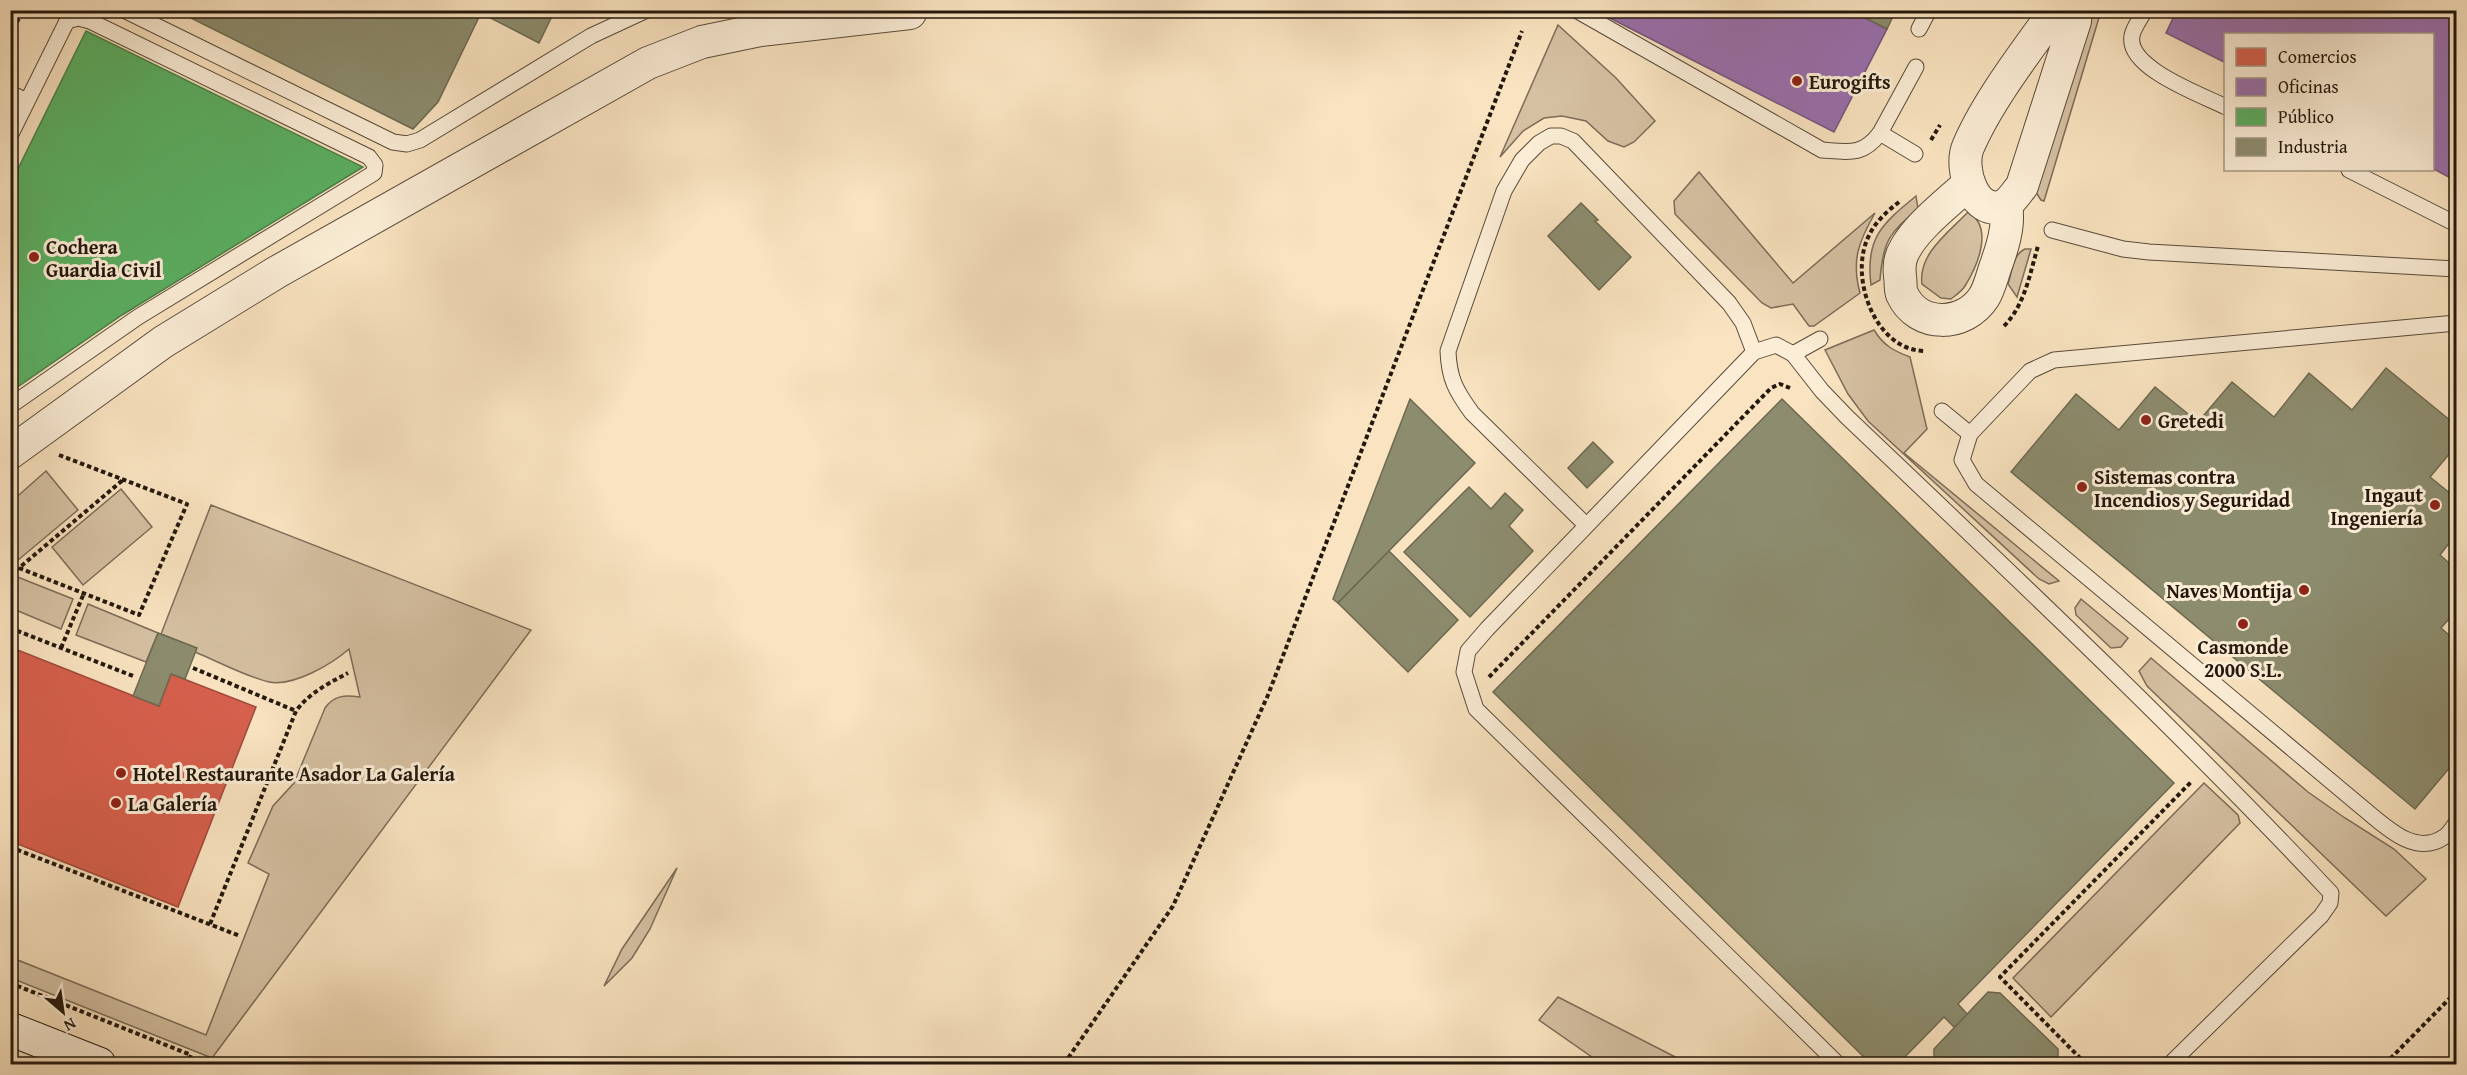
<svg xmlns="http://www.w3.org/2000/svg" width="2467" height="1075" font-family="'Gentium Book Plus',serif">
	<rect width="100%" height="100%" fill="#f9e3c0"/>
	<filter id="stains"><feTurbulence type="fractalNoise" baseFrequency=".00333" numOctaves="4"/><feColorMatrix values="0 0 0 0 .2 0 0 0 0 .09 0 0 0 0 .02 0 0 0 .5 -.17"/></filter>
	<radialGradient id="worn" r=".72"><stop offset=".6" stop-color="#630" stop-opacity="0"/><stop offset="1" stop-color="#630" stop-opacity=".3"/></radialGradient>
	<g fill="#d5c0a2" stroke="#7c6c58" stroke-width="1.5">
		<polygon points="2091,11 2101,11 2044,201 2041,200 2035,191"/>
		<polygon points="1558,25 1616,78 1655,121 1634,142 1624,147 1608,141 1586,121 1562,116 1544,118 1523,131 1500,157"/>
		<path d="M1699,172l94,111 82,-70c-16,28 -24,47 -15,80l-46,33h-5l-16,-22 -22,4 -9,-5 -87,-89 -1,-13z"/>
		<path d="M1916,196l2,13c-29,24 -35,32 -38,71l-9,5c-6,-47 11,-61 45,-89z"/>
		<path d="M1968,212c26,15 10,53 -3,74 -3,5 -9,9 -14,13l-10,-1 -19,-14c-4,-30 26,-51 46,-72z"/>
		<path d="M2025,249h6l-14,48 -9,-13c4,-12 5,-30 17,-35z"/>
		<path d="M1874,330c10,16 20,21 36,27l17,72 -23,24 155,128 -10,3 -10,-5 -171,-158 -20,-27 -23,-44z"/>
		<polygon points="46,471 78,510 11,566 11,502"/>
		<polygon points="121,489 152,527 83,585 52,547"/>
		<path d="M211,505l320,125 -319,428 -201,-80 -1,-21 196,78 63,-161 -21,-11 25,-57 21,-23 31,-75c9,-13 20,-13 35,-11l-11,-48c-17,15 -56,38 -80,33 -22,-5 -52,-21 -74,-30l1,-4 -35,-14z"/>
		<polygon points="10,574 73,599 61,629 11,608"/>
		<polygon points="2081,599 2128,638 2121,647 2111,648 2076,615 2075,608"/>
		<polygon points="88,604 158,633 146,662 76,635"/>
		<polygon points="2151,658 2308,792 2345,818 2394,849 2426,879 2386,916 2147,686 2139,671"/>
		<polygon points="2204,783 2238,815 2240,823 2051,1017 2013,978"/>
		<polygon points="677,868 650,929 632,958 604,986 622,949"/>
		<polygon points="1558,997 1689,1064 1602,1064 1539,1020"/>
	</g>
	<polygon fill="#d6604d" stroke="#a14a3a" stroke-width="1.5" points="10,647 159,706 171,674 256,707 178,907 10,841"/>
	<g fill="#9970ab" stroke="#76567c" stroke-width="1.5">
		<polygon points="1594,10 1850,10 1887,29 1834,132"/>
		<polygon points="2177,10 2456,10 2456,181 2432,168 2432,34 2226,34 2226,63 2166,33"/>
	</g>
	<polygon fill="#5aae61" stroke="#4a8148" stroke-width="1.5" points="86,31 363,167 122,315 10,392 10,185"/>
	<g fill="#8c8c6e" stroke="#6d6951" stroke-width="1.5">
		<polygon points="175,10 555,10 539,43 481,13 438,102 413,129"/>
		<polygon points="1850,10 1896,10 1887,29"/>
		<polygon points="1581,203 1598,220 1595,221 1631,257 1599,290 1548,236"/>
		<polygon points="2386,368 2456,425 2456,446 2430,477 2456,498 2456,534 2440,555 2456,569 2456,611 2441,628 2456,641 2456,760 2415,809 2011,472 2076,394 2119,430 2155,387 2198,422 2232,382 2274,417 2309,373 2352,410"/>
		<polygon points="1410,399 1475,463 1338,603 1333,599"/>
		<polygon points="1782,399 2174,783 1958,1004 1968,1015 1955,1028 1944,1017 1898,1064 1871,1064 1493,692"/>
		<polygon points="1593,442 1613,462 1587,488 1568,468"/>
		<polygon points="1469,487 1491,509 1505,493 1523,510 1509,526 1533,551 1470,617 1404,552"/>
		<polygon points="1389,551 1458,620 1408,672 1338,603"/>
		<polygon points="158,633 197,648 185,679 171,674 159,706 133,696"/>
		<polygon points="1988,992 2000,993 2058,1049 2058,1060 2053,1064 1938,1064 1934,1061 1934,1049"/>
	</g>
	<g fill="none" stroke-linecap="round" stroke-linejoin="round">
		<defs>
			<g id="lane">
				<polyline points="124,10 393,142 407,144 420,140 591,36 647,10"/>
				<path d="M1576,10l246,140c27,2 41,6 58,-17l35,21"/>
				<path d="M2145,10c-4,8 -12,18 -13,26 -6,32 70,59 94,71"/>
				<polyline points="1919,29 1929,10"/>
				<polyline points="10,93 27,101"/>
				<polyline points="1880,133 1916,67"/>
				<polyline points="10,136 67,21 78,18 90,21 369,157 375,165 374,173 138,317 10,406"/>
				<polyline points="2349,170 2456,224"/>
				<polyline points="2052,230 2123,249 2149,252 2456,269"/>
				<path d="M2456,323l-402,37 -24,11 -60,63 -8,26 14,24 388,325c21,17 51,48 80,28 5,-3 9,-10 12,-14"/>
				<polyline points="1793,354 1820,339"/>
				<polyline points="1942,411 1970,434"/>
				<path d="M1586,525l-114,-112c-16,-22 -23,-34 -24,-62l56,-160 18,-31 17,-17 12,-7h10l12,5 156,162 14,20 11,29"/>
				<path d="M1838,1064l-362,-355 -12,-37 4,-21 19,-22 267,-277 22,-7 17,9 29,37 25,26c164,156 329,311 484,476l-1,10 -9,13 -151,148"/>
			</g>
			<g id="street">
				<path d="M2056,10c-29,40 -69,92 -88,137 -9,21 6,70 35,59 7,-3 14,-14 19,-20l53,-165 1,-11"/>
				<path d="M1968,184c-19,18 -51,42 -63,65 -5,8 -6,19 -5,27 1,6 0,13 2,18 16,35 63,33 82,3 5,-8 8,-20 11,-29 7,-19 15,-43 11,-62"/>
				<polyline points="10,453 163,342 277,272 648,63 702,42 760,30 910,13"/>
			</g>
			<polyline id="secondary" points="10,1029 99,1064"/>
		</defs>
		<use href="#lane" stroke="#594b3a" stroke-width="17"/>
		<use href="#street" stroke="#594b3a" stroke-width="34"/>
		<use href="#secondary" stroke="#24180d" stroke-width="35"/>
		<g stroke="#24180d" stroke-width="4" stroke-dasharray="4.5 3" stroke-linecap="butt">
			<polyline points="10,36 23,10"/>
			<polyline points="1931,140 1940,125"/>
			<path d="M1899,202c-13,10 -26,22 -32,38 -17,40 9,110 57,111"/>
			<path d="M2004,326c21,-21 26,-53 34,-80"/>
			<polyline points="59,455 187,504 139,615 19,568 124,479"/>
			<polyline points="10,571 14,572 19,568"/>
			<polyline points="10,628 133,676"/>
			<polyline points="61,648 84,593"/>
			<polyline points="193,668 296,711"/>
			<polyline points="1489,677 1771,388 1780,384 1790,388"/>
			<polyline points="10,847 240,936"/>
			<path d="M210,924l86,-213c13,-18 33,-28 52,-38"/>
			<polyline points="10,983 191,1055 188,1064"/>
			<polyline points="1064,1064 1173,906 1268,695 1522,31"/>
			<polyline points="1912,1064 1917,1059 1923,1064"/>
			<polyline points="2086,1064 2000,977 2191,782"/>
			<polyline points="2385,1064 2456,992"/>
		</g>
		<use href="#lane" stroke="#fbedd6" stroke-width="15"/>
		<use href="#street" stroke="#fbedd6" stroke-width="32"/>
		<use href="#secondary" stroke="#fbedd6" stroke-width="33"/>
	</g>
	<g fill="#8f2418" stroke="#fbedd6" stroke-width="2">
		<circle cx="1797" cy="81" r="6"/>
		<circle cx="34" cy="257" r="6"/>
		<circle cx="2146" cy="420" r="6"/>
		<circle cx="2082" cy="487" r="6"/>
		<circle cx="2435" cy="505" r="6"/>
		<circle cx="2304" cy="590" r="6"/>
		<circle cx="2243" cy="624" r="6"/>
		<circle cx="121" cy="773" r="6"/>
		<circle cx="116" cy="803" r="6"/>
	</g>
	<g text-anchor="middle" dominant-baseline="central" stroke-width="6" stroke-linejoin="round" paint-order="stroke">
		<g font-size="20" font-weight="bold" fill="#24180d" stroke="#fbedd6" text-anchor="start">
			<text x="1809" y="81">Eurogifts</text>
			<text x="46" y="246">Cochera<tspan x="46" dy="23">Guardia Civil</tspan></text>
			<text x="2158" y="420">Gretedi</text>
			<text x="2094" y="476">Sistemas contra<tspan x="2094" dy="23">Incendios y Seguridad</tspan></text>
			<text x="2423" y="494" text-anchor="end">Ingaut<tspan x="2423" dy="23">Ingeniería</tspan></text>
			<text x="2292" y="590" text-anchor="end">Naves Montija</text>
			<text x="2243" y="646" text-anchor="middle">Casmonde<tspan x="2243" dy="23">2000 S.L.</tspan></text>
			<text x="133" y="773">Hotel Restaurante Asador La Galería</text>
			<text x="128" y="803">La Galería</text>
		</g>
	</g>
	<rect width="2467" height="1075" fill="none" stroke="#f9e3c0" stroke-width="36"/>
	<rect x="12" y="12" width="2443" height="1051" fill="none" stroke="#24180d" stroke-width="3"/>
	<rect x="18" y="18" width="2431" height="1039" fill="none" stroke="#24180d" stroke-width="1.5"/>
	<rect x="2224" y="33" width="210" height="138" fill="#fbedd6" stroke="#a59886" stroke-width="1.5"/>
	<rect x="2236" y="48" width="30" height="18" fill="#d6604d" stroke="#a59886" stroke-width="1.5"/>
	<text x="2278" y="63" font-size="18" fill="#24180d">Comercios</text>
	<rect x="2236" y="78" width="30" height="18" fill="#9970ab" stroke="#a59886" stroke-width="1.5"/>
	<text x="2278" y="93" font-size="18" fill="#24180d">Oficinas</text>
	<rect x="2236" y="108" width="30" height="18" fill="#5aae61" stroke="#a59886" stroke-width="1.5"/>
	<text x="2278" y="123" font-size="18" fill="#24180d">Público</text>
	<rect x="2236" y="138" width="30" height="18" fill="#8c8c6e" stroke="#a59886" stroke-width="1.5"/>
	<text x="2278" y="153" font-size="18" fill="#24180d">Industria</text>
	<g transform="translate(63 1012) rotate(151)" stroke="#fbedd6" stroke-width="4.5" paint-order="stroke">
	<path d="M0-4.5L10 22L0 15L-10 22Z" fill="#24180d"/>
	<text y="-9" font-size="16" font-weight="bold" text-anchor="middle" fill="#24180d">N</text>
	</g>
	<rect width="100%" height="100%" filter="url(#stains)"/>
	<rect width="100%" height="100%" fill="url(#worn)"/>
</svg>
